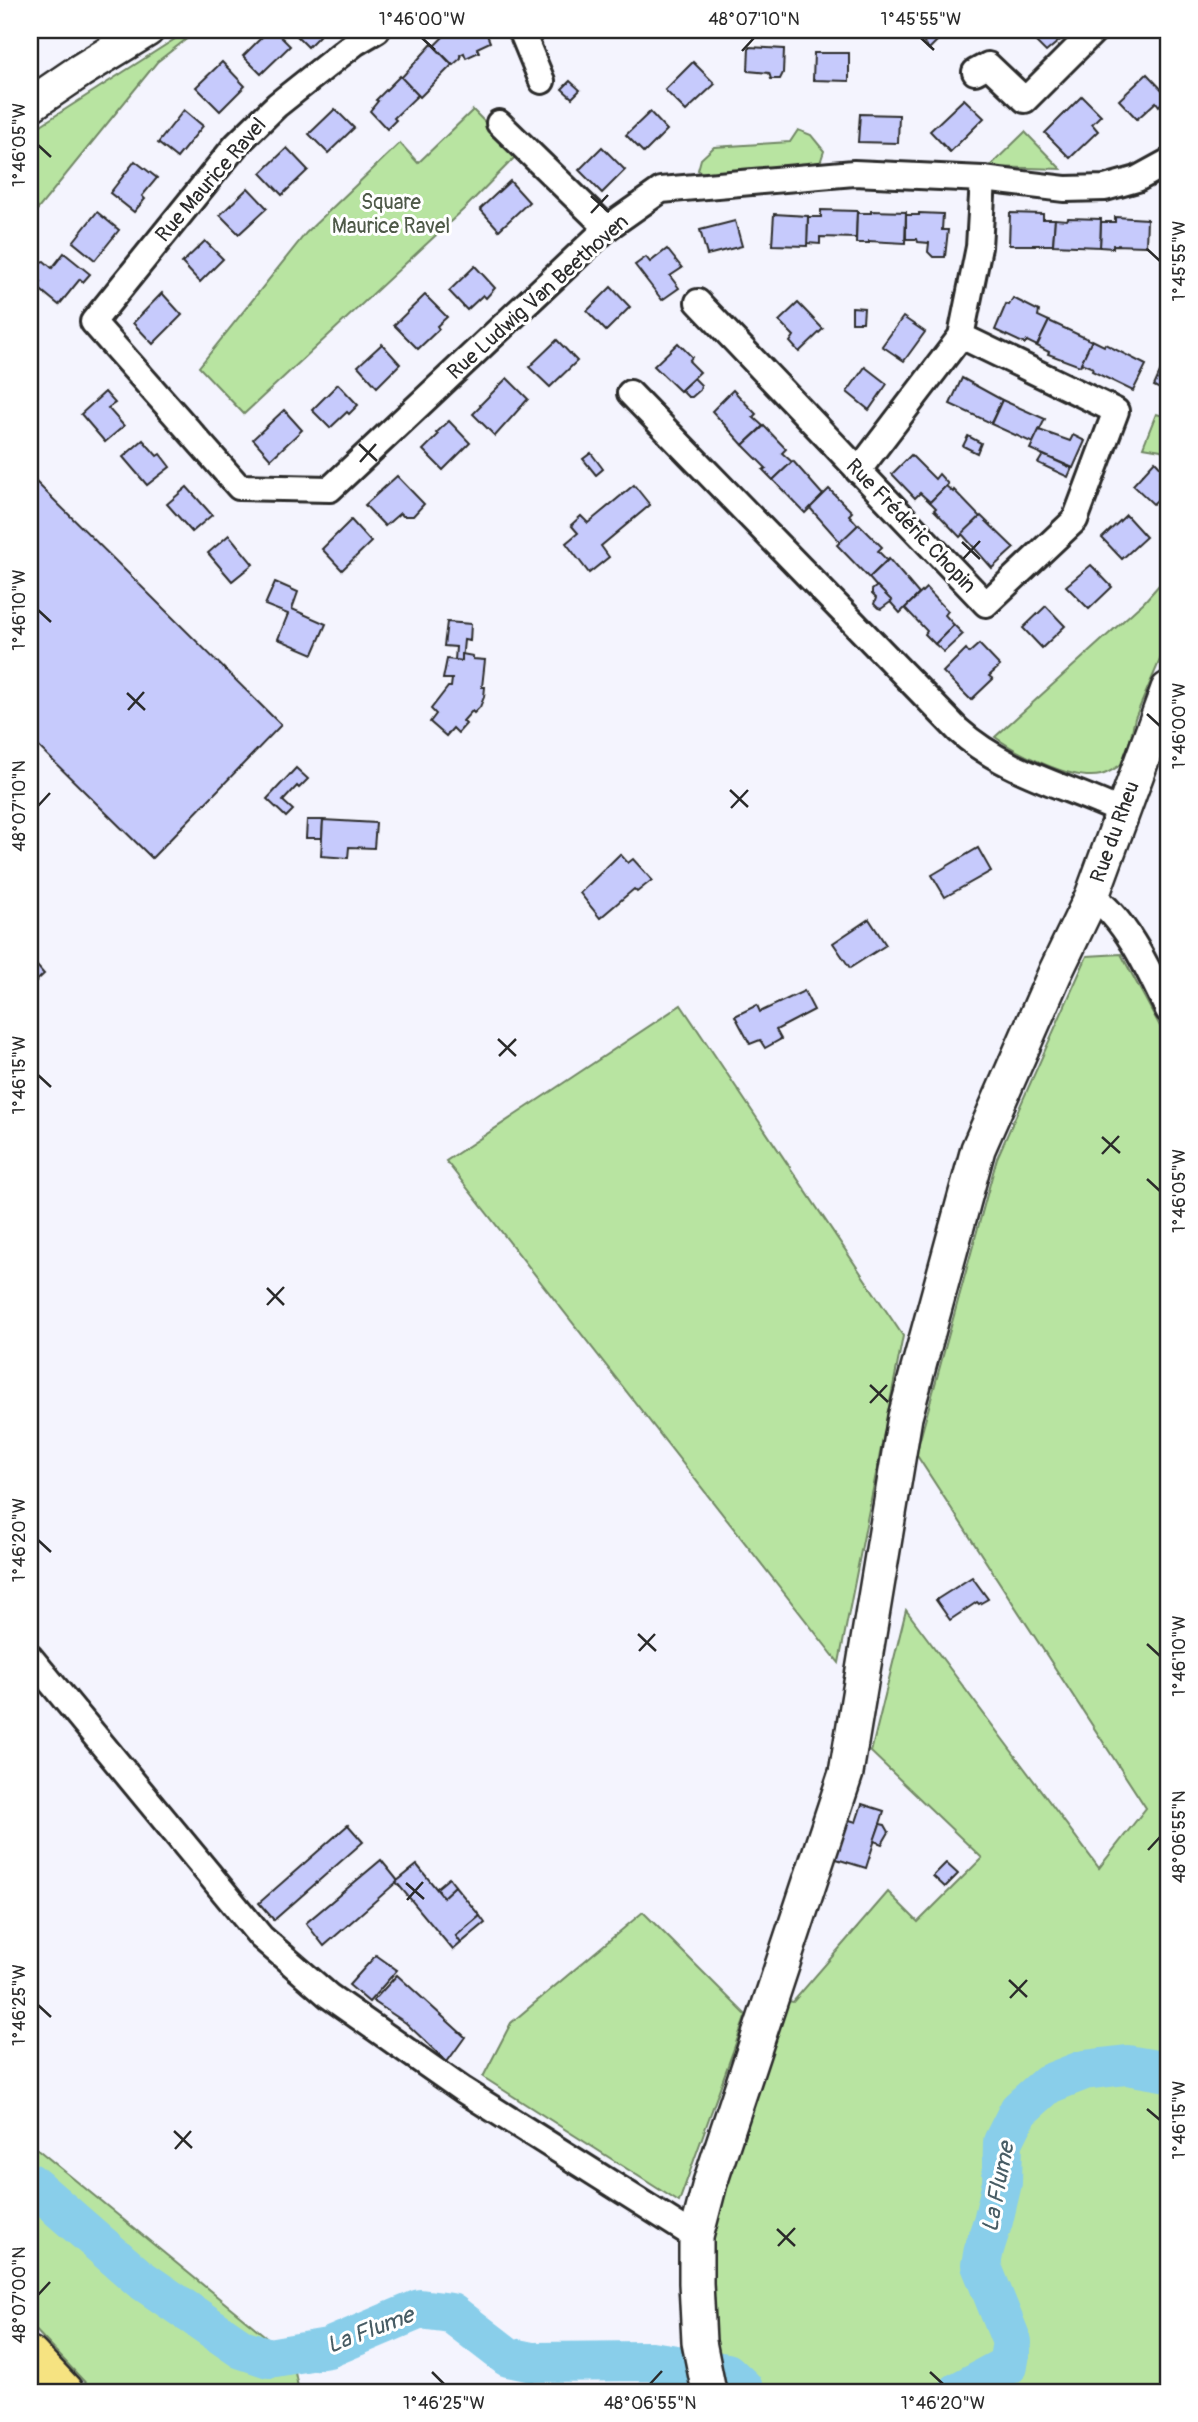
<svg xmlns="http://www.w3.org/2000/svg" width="1198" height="2422" font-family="Pangolin,sans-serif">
	<rect width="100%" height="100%" fill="#f4f4fe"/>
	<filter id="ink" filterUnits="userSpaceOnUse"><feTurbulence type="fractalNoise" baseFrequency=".0143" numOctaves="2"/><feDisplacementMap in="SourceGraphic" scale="14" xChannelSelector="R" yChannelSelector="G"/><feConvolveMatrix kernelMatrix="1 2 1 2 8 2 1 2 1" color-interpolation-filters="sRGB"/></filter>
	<g filter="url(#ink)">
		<g fill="#b8e4a1" stroke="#728866" stroke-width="2">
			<polygon points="189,30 198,30 157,62 30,219 30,132"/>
			<polygon points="473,110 517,155 464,209 244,414 199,367 306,233 400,143 418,163"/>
			<polygon points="798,130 811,135 824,151 820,163 811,170 704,174 698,170 701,159 714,147 790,142"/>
			<polygon points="1025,132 1058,166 1061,169 989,167"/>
			<polygon points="1156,414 1168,417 1168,457 1161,450 1143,447"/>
			<path d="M1168,575v66l-33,77 -10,44c-8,5 -15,11 -24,13 -28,7 -84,-22 -106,-38l149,-135z"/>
			<polygon points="1121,954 1168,1041 1168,2392 721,2392 710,2327 708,2247 783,2000 793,2002 888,1892 918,1922 982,1858 871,1752 906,1610 1099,1868 1146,1808 916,1454 997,1158 1087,956"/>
			<polygon points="681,1005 903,1336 839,1663 446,1161"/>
			<polygon points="643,1912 746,2015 679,2202 483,2077 511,2023"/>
			<polygon points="30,2143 292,2358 299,2392 94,2392 30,2324"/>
		</g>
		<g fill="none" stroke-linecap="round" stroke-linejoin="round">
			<g stroke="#89ceea" stroke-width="40">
				<polyline points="30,2183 139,2278 242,2349 269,2358 328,2348 420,2309 451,2313 508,2357 532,2362 651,2361 727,2373 743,2388 745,2392"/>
				<polyline points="958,2392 1008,2365 1012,2342 981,2265 984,2249 993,2221 1002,2183 1003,2142 1019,2110 1048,2084 1084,2070 1127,2065 1168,2072"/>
			</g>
		</g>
		<g fill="#c6cafc" stroke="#2b2b2b" stroke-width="2">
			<polygon points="269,30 274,30 290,46 261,74 243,56"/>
			<polygon points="291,30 325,30 308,47"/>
			<polygon points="450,30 485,30 490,42 477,48 479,52 466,58 464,53 460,55 461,58 453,65 434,46"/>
			<polygon points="912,30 948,30 929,49"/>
			<polygon points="1024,30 1062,30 1066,35 1046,52"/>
			<polygon points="432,44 452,65 420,97 401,78"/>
			<polygon points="749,47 784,49 783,73 780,79 771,79 769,73 748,71"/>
			<polygon points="814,53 849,53 849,81 813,80"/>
			<polygon points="222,62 245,86 220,111 196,87"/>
			<polygon points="693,62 715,84 686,111 665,90"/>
			<polygon points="1147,74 1168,96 1159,106 1156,102 1137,119 1119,100"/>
			<polygon points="400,76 418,95 394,118 396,120 387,129 370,111 378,101 376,100"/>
			<polygon points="570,81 580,90 572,98 562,89"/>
			<polygon points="1082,96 1101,115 1092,124 1098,131 1070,158 1045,133"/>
			<polygon points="964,99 984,118 950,152 930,131"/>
			<polygon points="335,109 354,128 328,153 309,134"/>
			<polygon points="184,110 203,126 177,158 158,143"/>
			<polygon points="650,112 667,130 644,153 626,135"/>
			<polygon points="860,114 899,115 898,143 858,142"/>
			<polygon points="602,147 625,170 602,193 579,170"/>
			<polygon points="287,148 308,170 282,195 261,173"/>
			<polygon points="135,161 157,178 142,196 145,199 134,212 110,193"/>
			<polygon points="510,181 529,202 499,230 480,209"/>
			<polygon points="248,188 267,208 239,234 220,215"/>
			<polygon points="821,210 857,211 856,238 820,237 820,244 807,243 808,217 821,217"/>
			<polygon points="871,211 906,212 905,243 869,241 869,243 856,243 857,213 871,213"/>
			<polygon points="97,212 119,230 95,260 73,242"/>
			<polygon points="919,213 943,214 942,230 948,230 945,257 933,257 928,252 929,243 918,242 917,239 906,239 906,215 919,215"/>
			<polygon points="1010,213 1043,214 1043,219 1055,219 1053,245 1009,245"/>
			<polygon points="774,214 808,216 807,246 772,245"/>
			<polygon points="1115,217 1147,219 1146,246 1113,245 1113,248 1100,247 1101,222 1115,222"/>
			<polygon points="1068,218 1101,219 1100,247 1053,245 1055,219 1067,220"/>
			<polygon points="735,221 742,246 707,255 700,230"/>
			<polygon points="205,241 223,259 200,282 182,263"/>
			<polygon points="667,249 682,268 670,276 679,288 662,300 635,265 646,257 650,262"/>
			<polygon points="64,253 90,274 83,282 80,279 59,305 37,287 41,282 33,275 33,271 40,262 44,261 52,268"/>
			<polygon points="475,266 495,288 486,298 483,295 467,310 449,291"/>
			<polygon points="611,287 630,307 606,331 587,311"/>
			<polygon points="162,293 182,315 153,344 133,323"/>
			<polygon points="425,295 447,317 437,326 439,329 418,349 394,325"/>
			<polygon points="1013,298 1039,311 1038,316 1049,321 1037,346 1027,341 1025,344 995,330 1006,304 1009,305"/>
			<polygon points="798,303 823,329 799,352 790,342 794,336 779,321"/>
			<polygon points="852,307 864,308 863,322 852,322"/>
			<polygon points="903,317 925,332 904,361 882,346"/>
			<polygon points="1049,321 1092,341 1080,366 1048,354 1049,352 1037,346"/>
			<polygon points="557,340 577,361 550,387 529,367"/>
			<polygon points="1092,340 1104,346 1105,344 1146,365 1133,391 1092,371 1093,368 1081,363"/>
			<polygon points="678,343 692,357 689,361 700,372 680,391 654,366"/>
			<polygon points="382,344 400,364 377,387 358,366"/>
			<polygon points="1166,359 1168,360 1168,393 1154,386"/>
			<polygon points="865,367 887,384 869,410 847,392"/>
			<polygon points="507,378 528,399 495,436 473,414 481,406 480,405"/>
			<polygon points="694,378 701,385 700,390 692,397 688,397 681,390"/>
			<polygon points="962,378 1002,400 991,423 950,404"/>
			<polygon points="338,384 358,405 349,414 347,412 330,428 312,410"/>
			<polygon points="733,390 756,414 753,417 763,426 743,445 712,411"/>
			<polygon points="105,392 115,403 108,408 124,426 105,442 81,414"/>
			<polygon points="1002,400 1045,419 1033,443 991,424"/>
			<polygon points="284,410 302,430 271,459 253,439"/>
			<polygon points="449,421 470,443 443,470 423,450 438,435 436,433"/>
			<polygon points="764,426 786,449 782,453 792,462 773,480 763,470 766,468 743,445"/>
			<polygon points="1039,430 1070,441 1073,435 1085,441 1073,468 1030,449"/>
			<polygon points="968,436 981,443 977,453 963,446"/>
			<polygon points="143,440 157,456 160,454 170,467 147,485 123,457"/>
			<polygon points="591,453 603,469 596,475 583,459"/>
			<polygon points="911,455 935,479 939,474 948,484 930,502 920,493 915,498 892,474"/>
			<polygon points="1043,455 1072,468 1068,477 1038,463"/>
			<polygon points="793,461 823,495 805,513 773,480"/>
			<polygon points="1155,461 1168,475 1168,490 1153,504 1133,485"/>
			<polygon points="30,476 281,725 152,858 36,744 30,749"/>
			<polygon points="397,476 424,504 413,516 403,516 400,513 385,526 365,505"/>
			<polygon points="634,485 650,505 601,546 609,557 589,573 566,543 578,533 571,525 581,516 588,523"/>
			<polygon points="946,486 953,492 954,490 980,517 960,537 934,510 936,508 930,502"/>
			<polygon points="187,487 212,515 192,532 167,504"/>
			<polygon points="829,489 852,512 849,515 858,525 841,543 810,508"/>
			<polygon points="1126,515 1146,537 1122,559 1102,538"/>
			<polygon points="981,516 1014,548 992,568 962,534"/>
			<polygon points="351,520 371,542 342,570 322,549"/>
			<polygon points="859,524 882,547 878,551 887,560 869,578 837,545"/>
			<polygon points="229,535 253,564 232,581 208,553"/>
			<polygon points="889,559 919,594 900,613 869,578"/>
			<polygon points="1091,565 1112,587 1089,609 1066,586"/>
			<polygon points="275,582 298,592 292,609 326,624 313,654 278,639 288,614 265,605"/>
			<polygon points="877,586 892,601 881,609 878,608 874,604 876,598 872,594 872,590"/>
			<polygon points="926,588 948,611 945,615 954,625 935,644 925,634 927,631 905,608"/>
			<polygon points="1046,606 1065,626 1042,648 1023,628"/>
			<polygon points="447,622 471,624 470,641 464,640 462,661 455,660 456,647 444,646"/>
			<polygon points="954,625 963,634 944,652 935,644"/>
			<polygon points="979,644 1000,666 989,676 993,679 971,700 943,672 966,649 969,653"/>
			<polygon points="462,654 473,656 473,659 485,660 482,687 485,687 484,697 480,707 474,713 472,711 463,721 466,724 458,733 453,728 446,736 430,722 436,714 431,709 448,687 451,687 452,679 443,679 447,659 462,661"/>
			<polygon points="296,768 308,779 299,788 297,786 283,801 293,810 286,817 267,799"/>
			<polygon points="307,820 323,820 322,838 306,838"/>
			<polygon points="323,820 376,823 374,848 349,847 348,858 321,856"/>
			<polygon points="978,848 991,871 945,897 932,875"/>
			<polygon points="620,854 628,863 633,859 652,880 637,892 634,889 600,918 580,893"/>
			<polygon points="869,919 886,945 850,968 833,943"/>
			<polygon points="30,958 44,974 30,987"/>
			<polygon points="804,991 814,1010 776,1030 781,1039 765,1048 760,1040 750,1044 735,1016 757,1005 760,1012"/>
			<polygon points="972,1577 988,1599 979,1604 977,1602 950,1620 936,1600"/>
			<polygon points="862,1804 884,1811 866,1868 830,1857 843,1818 856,1822"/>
			<polygon points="880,1824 885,1825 889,1832 882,1844 874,1841"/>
			<polygon points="348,1825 363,1842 274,1920 259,1903"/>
			<polygon points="381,1860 398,1881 324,1946 306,1923"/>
			<polygon points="946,1863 958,1874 945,1887 933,1876"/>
			<polygon points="417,1865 443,1897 455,1886 480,1916 456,1936 461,1943 453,1950 396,1882"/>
			<polygon points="449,1878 455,1886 443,1897 437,1888"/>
			<polygon points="480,1916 485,1923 461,1943 456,1936"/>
			<polygon points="376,1955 397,1970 369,2002 349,1985"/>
			<polygon points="397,1975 465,2037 447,2062 406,2023 373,2001"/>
		</g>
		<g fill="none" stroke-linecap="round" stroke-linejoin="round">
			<defs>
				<g id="street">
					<polyline points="377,30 355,43 277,105 236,145 93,322 239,487 330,489 607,228 661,190 854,173 983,179 1065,189 1105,188 1137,179 1168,162"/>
					<polyline points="521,30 542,81"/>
					<polyline points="975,72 988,65 1025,100 1095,30"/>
					<polyline points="499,123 607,228"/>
					<polyline points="698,302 986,604 1075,520 1116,411 961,336"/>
					<path d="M630,393l328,337c48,43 107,55 164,82"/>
					<polyline points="858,471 961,336 979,247 983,179"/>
					<path d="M1092,896c35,24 58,77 76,114"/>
					<polyline points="30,1657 261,1937 329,1996 463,2090 696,2237"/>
				</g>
				<g id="secondary">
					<polyline points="30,105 80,71 147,30"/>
					<polyline points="709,2392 699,2342 696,2283 696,2237 710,2183 846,1773 905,1417 978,1149 1055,973 1092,896 1168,689"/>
				</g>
				<polyline id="primary" points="30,2356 64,2392"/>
			</defs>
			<use href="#street" stroke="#2b2b2b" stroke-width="30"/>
			<use href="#secondary" stroke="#2b2b2b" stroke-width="38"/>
			<use href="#primary" stroke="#2b2b2b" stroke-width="42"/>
			<use href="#street" stroke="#fff" stroke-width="24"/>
			<use href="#secondary" stroke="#fff" stroke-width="33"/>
			<use href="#primary" stroke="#f6e381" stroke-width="37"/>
		</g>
	</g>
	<path fill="none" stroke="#2b2b2b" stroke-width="2.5" d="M422,38l13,12M921,38l13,12M742,51l12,-13M38,145l13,12M591,196l18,16M591,213l17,-18M1147,249l13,12M359,444l18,17M360,462l16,-18M962,542l18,17M963,559l17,-18M38,610l13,12M127,693l18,17M128,710l16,-18M1147,714l13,12M730,790l18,17M38,806l12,-13M731,808l17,-18M498,1039l18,17M499,1056l17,-17M38,1075l13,12M1102,1137l18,16M1102,1154l17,-18M1147,1179l13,12M267,1288l17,17M267,1305l17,-18M870,1385l18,17M870,1403l17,-18M38,1540l13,12M638,1634l18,17M1147,1644l13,12M639,1651l16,-17M1148,1850l12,-13M406,1883l18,16M407,1900l16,-18M1009,1980l18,17M1010,1998l17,-18M38,2005l13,12M1147,2109l13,11M174,2131l18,17M175,2149l16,-18M777,2229l18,17M778,2246l17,-18M38,2295l12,-13M432,2372l12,12M930,2372l13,12M650,2384l12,-13"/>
	<g text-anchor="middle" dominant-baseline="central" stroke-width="6" stroke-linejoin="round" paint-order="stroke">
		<g font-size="21" fill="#2b2b2b" stroke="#fff">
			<text transform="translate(211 180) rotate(-49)">Rue Maurice Ravel</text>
			<text transform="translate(538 297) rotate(-42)">Rue Ludwig Van Beethoven</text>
			<text transform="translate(911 526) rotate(46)">Rue Frédéric Chopin</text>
			<text transform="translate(1115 832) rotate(-70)">Rue du Rheu</text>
		</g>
		<g font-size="21" fill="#4e5948" stroke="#fff">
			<text x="391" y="202">Square<tspan x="391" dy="24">Maurice Ravel</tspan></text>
		</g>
		<g font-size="23" font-style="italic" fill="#475c64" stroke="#fff">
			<text transform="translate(998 2187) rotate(-79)">La Flume</text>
			<text transform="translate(370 2330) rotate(-21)">La Flume</text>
		</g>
	</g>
	<rect width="1198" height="2422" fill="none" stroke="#fff" stroke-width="77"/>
	<rect x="38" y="38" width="1122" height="2346" fill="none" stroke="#2b2b2b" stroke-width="2.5"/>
	<g font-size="18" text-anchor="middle" fill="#2b2b2b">
		<text x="422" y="25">1°46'00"W</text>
		<text x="754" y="25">48°07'10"N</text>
		<text x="921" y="25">1°45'55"W</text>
		<text transform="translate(19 145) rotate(-90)" y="6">1°46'05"W</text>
		<text transform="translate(1179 261) rotate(-90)" y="6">1°45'55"W</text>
		<text transform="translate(19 610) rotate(-90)" y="6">1°46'10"W</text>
		<text transform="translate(1179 726) rotate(-90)" y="6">1°46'00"W</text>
		<text transform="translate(19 806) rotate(-90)" y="6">48°07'10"N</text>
		<text transform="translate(19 1075) rotate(-90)" y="6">1°46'15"W</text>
		<text transform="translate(1179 1191) rotate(-90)" y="6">1°46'05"W</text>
		<text transform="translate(19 1540) rotate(-90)" y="6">1°46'20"W</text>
		<text transform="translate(1179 1656) rotate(-90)" y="6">1°46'10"W</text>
		<text transform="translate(1179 1837) rotate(-90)" y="6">48°06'55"N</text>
		<text transform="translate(19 2005) rotate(-90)" y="6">1°46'25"W</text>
		<text transform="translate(1179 2120) rotate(-90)" y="6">1°46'15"W</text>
		<text transform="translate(19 2295) rotate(-90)" y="6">48°07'00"N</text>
		<text x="444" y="2409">1°46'25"W</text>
		<text x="650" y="2409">48°06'55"N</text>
		<text x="943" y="2409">1°46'20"W</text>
	</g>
</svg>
